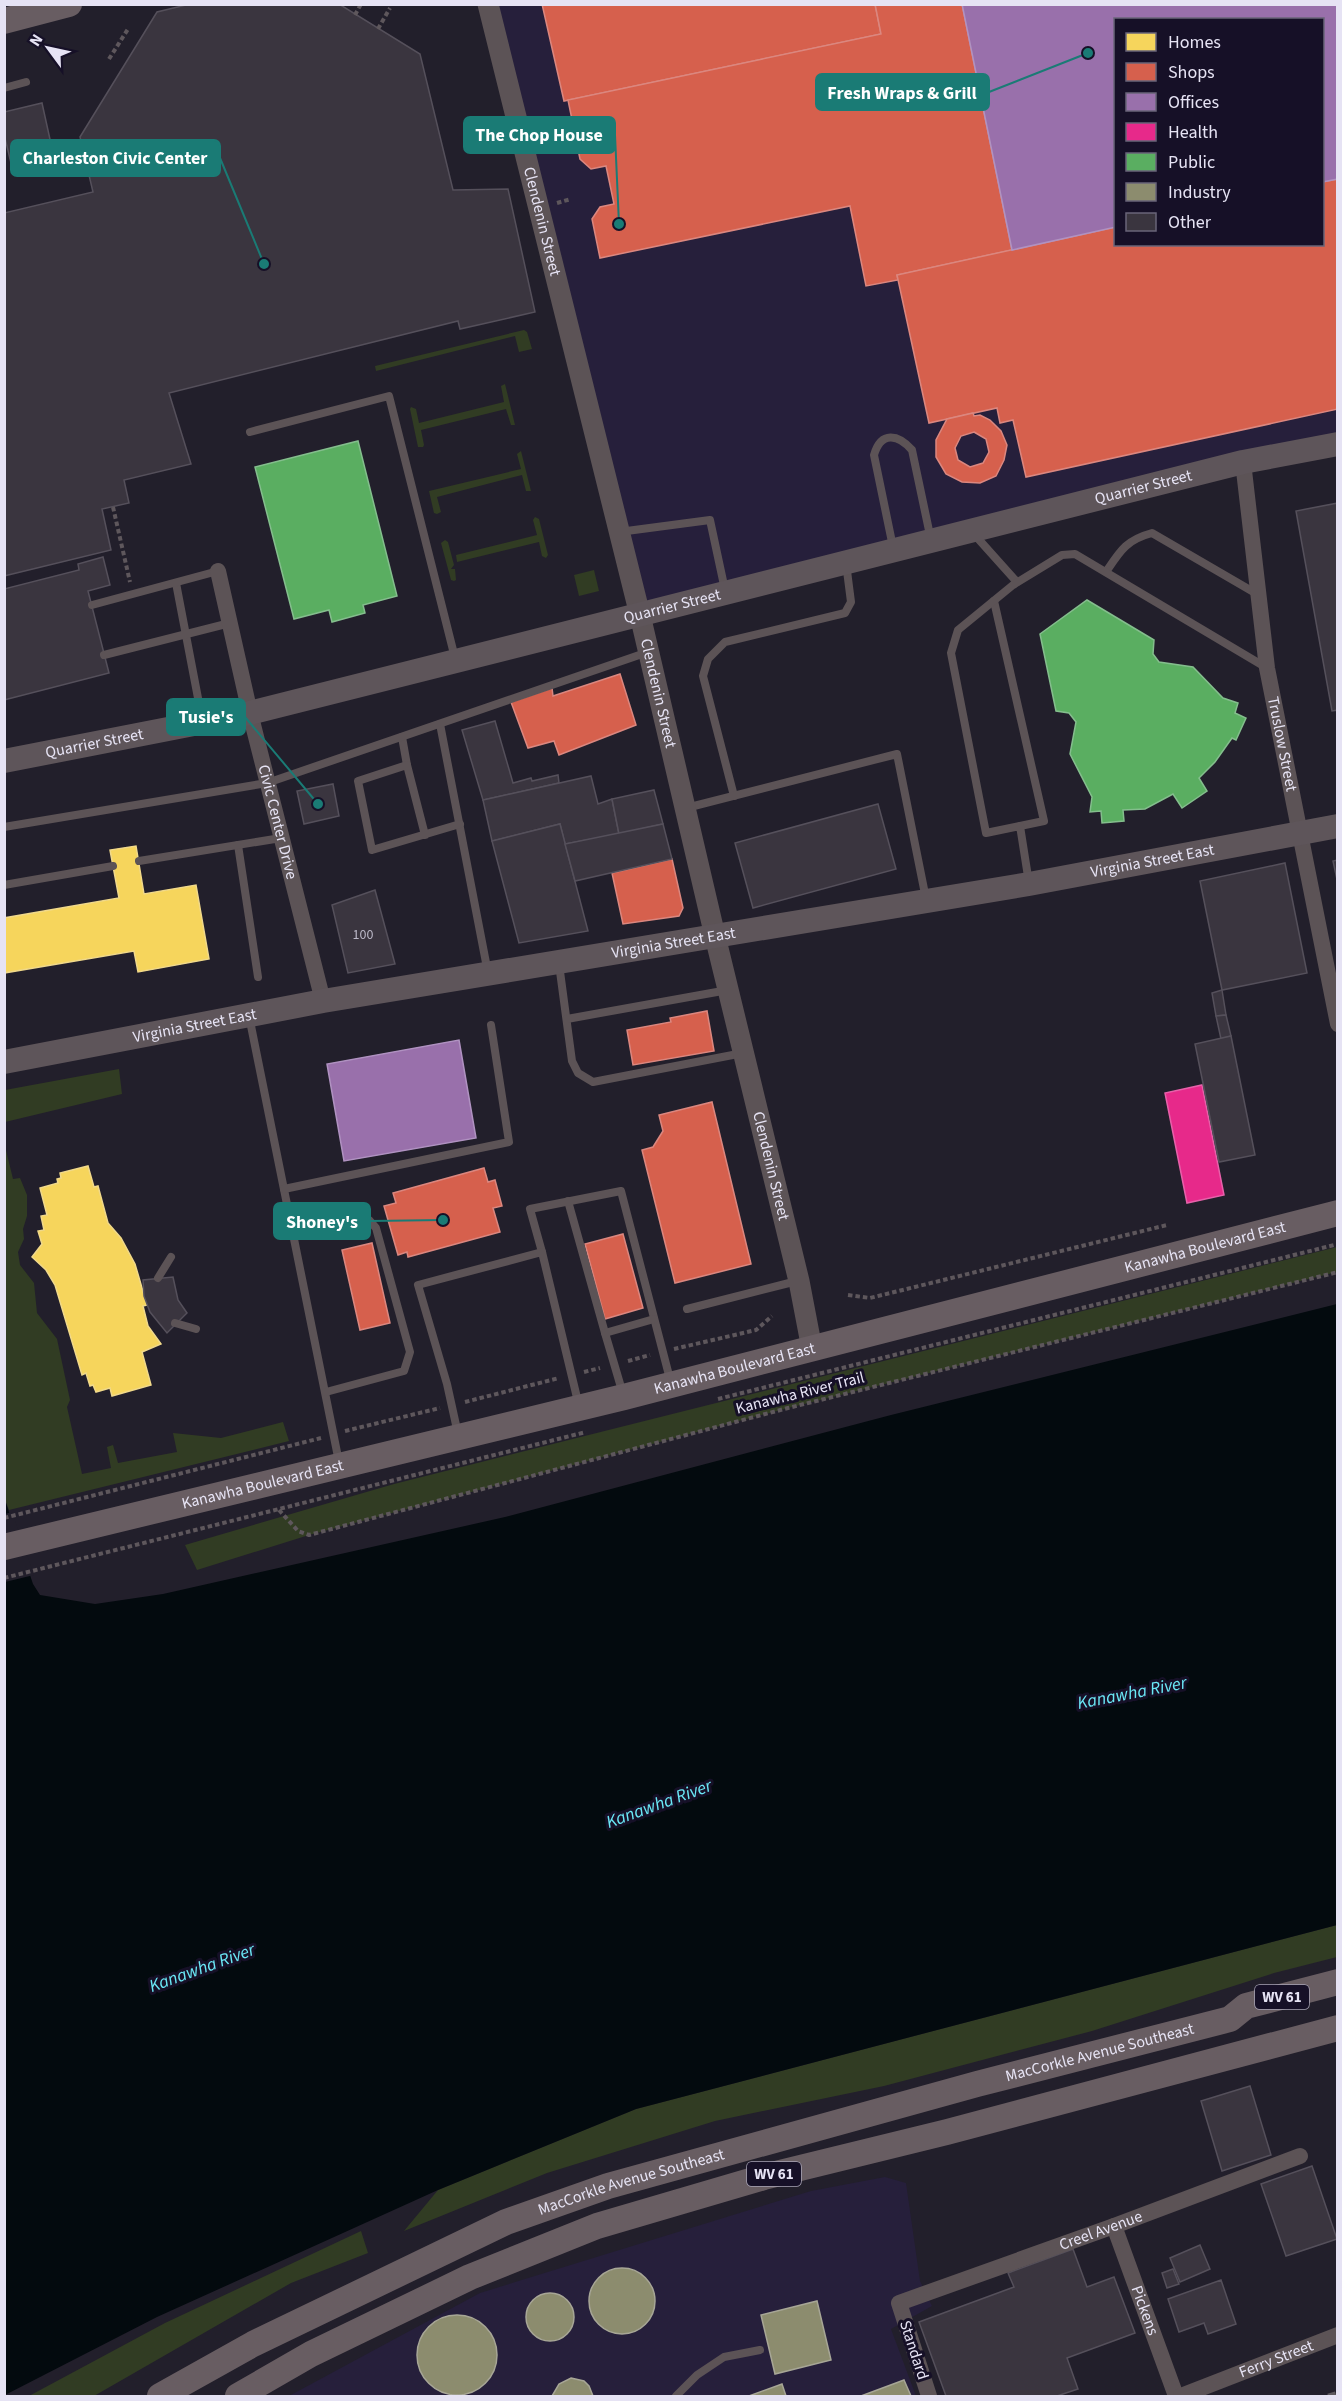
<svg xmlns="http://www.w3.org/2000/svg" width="1342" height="2401" font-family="'Source Sans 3',sans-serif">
	<rect width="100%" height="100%" fill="#221f2b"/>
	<g fill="#261f3b" fill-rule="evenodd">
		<path d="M488,5h849v439l-697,171zM1116,20h206v224h-206z"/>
		<polygon points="885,2177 906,2183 920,2281 932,2306 891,2329 916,2396 289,2396 480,2293 811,2191"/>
	</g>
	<g fill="#313c23">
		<polygon points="524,330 527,332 532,349 519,352 515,336 376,371 375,366"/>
		<polygon points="505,384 515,425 511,425 506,409 421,430 424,445 423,447 418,447 410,409 411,407 416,409 419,423 504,402 501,386"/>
		<polygon points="521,451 531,491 526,491 522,475 437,497 441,512 437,514 434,513 429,491 521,469 517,454"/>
		<polygon points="535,517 539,519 548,555 546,558 542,556 539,542 457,562 456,555 537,535 533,520"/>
		<polygon points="445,540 448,542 454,565 451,569 455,569 456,580 454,581 451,580 441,543"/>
		<polygon points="594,570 599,591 579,596 574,575"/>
		<polygon points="119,1069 122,1094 5,1122 5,1090"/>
		<polygon points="4,1142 13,1179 20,1178 27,1195 27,1216 23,1229 24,1239 18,1252 20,1265 34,1283 37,1313 57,1339 70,1400 67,1407 82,1474 111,1468 107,1447 113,1445 118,1463 177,1452 173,1433 221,1438 283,1422 289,1441 9,1510 4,1497"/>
		<polygon points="1337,1247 1337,1272 788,1408 309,1535 197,1570 185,1545 394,1484"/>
		<polygon points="1337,1925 1337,1957 1274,1973 1092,2031 884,2086 715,2121 547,2173 404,2231 438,2190 636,2109"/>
		<polygon points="361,2231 368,2253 291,2283 94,2396 29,2396 165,2323"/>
	</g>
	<polygon fill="#030a0e" points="1337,1304 1337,1925 636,2109 438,2190 157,2317 5,2395 4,1497 33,1584 40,1595 95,1604 163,1594 505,1517 891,1415"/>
	<polygon fill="#221f2b" points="12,1512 34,1575 5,1582 5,1514"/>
	<g fill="#f6d55c" stroke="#f1d98a" stroke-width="1.5">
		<polygon points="136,846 144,894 196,885 209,959 138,972 134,951 4,973 4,918 119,898 110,850"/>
		<polygon points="88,1166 94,1187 98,1186 108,1223 121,1238 135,1264 147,1305 143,1306 148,1326 161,1344 142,1352 151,1385 112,1396 110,1388 96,1392 93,1385 90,1386 86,1373 82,1375 55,1285 46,1270 32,1257 42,1244 38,1231 44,1230 41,1216 47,1215 40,1188 58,1183 57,1179 61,1178 60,1173"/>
	</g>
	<g fill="#d6604d" stroke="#db877f" stroke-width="1.5" fill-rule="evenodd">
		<polygon points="542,4 875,4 881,34 564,101"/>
		<polygon points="875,4 962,4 1012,250 897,275 898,280 866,286 850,206 600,258 592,219 600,207 614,204 606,166 591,169 580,159 568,100 881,34"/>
		<polygon points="1338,179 1338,409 1026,477 1013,420 1000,423 997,408 929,423 897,275 1116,227 1116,244 1322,244 1322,182"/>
		<path d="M973,413l1,3 6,-1 10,5 11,11 6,14 -3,15 -8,16 -16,7 -18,-1 -16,-8 -10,-17v-17l11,-21zM974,432l12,7 3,13 -6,11 -13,4 -12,-7 -3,-12 6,-12z"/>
		<polygon points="620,674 636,725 559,755 554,741 528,748 511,702 552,688 553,696"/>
		<polygon points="672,859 683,908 679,916 623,924 612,873"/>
		<polygon points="707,1011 714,1051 633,1065 627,1030 671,1022 670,1018"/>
		<polygon points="712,1102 751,1264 675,1283 642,1150 653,1147 663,1131 659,1115"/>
		<polygon points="484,1168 488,1182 495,1180 502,1206 493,1208 500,1232 408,1257 407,1252 398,1255 384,1206 396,1203 393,1193"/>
		<polygon points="623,1234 643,1308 605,1319 585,1244"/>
		<polygon points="372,1243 390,1323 360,1330 342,1250"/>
	</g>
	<g fill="#9970ab" stroke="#b092c1" stroke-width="1.5">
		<polygon points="962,4 1338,4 1338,179 1322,182 1322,20 1116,20 1116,227 1012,250"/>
		<polygon points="459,1040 476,1138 344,1161 327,1064"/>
	</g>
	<polygon fill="#e7298a" stroke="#e761aa" stroke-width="1.5" points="1202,1085 1224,1195 1187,1203 1165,1093"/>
	<g fill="#5aae61" stroke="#84be8d" stroke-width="1.5">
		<polygon points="358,441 397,596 363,605 365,613 332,622 329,610 294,619 255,467"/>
		<polygon points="1087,600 1154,640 1153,654 1159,662 1193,667 1223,698 1238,703 1235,713 1246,718 1236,740 1232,738 1215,762 1199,778 1207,791 1182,808 1173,794 1145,809 1123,810 1124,821 1102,823 1101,811 1090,812 1092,797 1070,754 1076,722 1069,713 1056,711 1040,634"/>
	</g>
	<g fill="#8c8c6e" stroke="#a7a696" stroke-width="1.5">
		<circle cx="622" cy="2301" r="33"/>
		<circle cx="550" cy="2317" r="24"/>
		<polygon points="817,2301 831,2360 775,2374 761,2315"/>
		<circle cx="457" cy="2355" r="40"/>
		<polygon points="571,2378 584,2381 589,2386 593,2396 552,2396 559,2384"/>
		<polygon points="904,2380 911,2396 861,2396"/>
		<polygon points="782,2384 786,2396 749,2396"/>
	</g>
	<g fill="#3a353f" stroke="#55505b" stroke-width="1.5">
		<polygon points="190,4 339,4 420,54 453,190 508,189 535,312 460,329 458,321 169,393 191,464 124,480 129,503 102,509 111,550 4,576 4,213 93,192 80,137 157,12"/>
		<polygon points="42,103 53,153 11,163 4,134 4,112"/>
		<polygon points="1338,503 1338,710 1332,711 1296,511"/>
		<polygon points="103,557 110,585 88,591 109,673 4,700 4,589 79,570 78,564"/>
		<polygon points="495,721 513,783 531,778 532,781 558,775 559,783 483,800 462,730"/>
		<polygon points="591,776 598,804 612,799 619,834 565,844 560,824 492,841 483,800"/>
		<polygon points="333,784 339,816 304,824 297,791"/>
		<polygon points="654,790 663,824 619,834 612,799"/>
		<polygon points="878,804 896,869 753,908 735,843"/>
		<polygon points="560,824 588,931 519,943 492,841"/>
		<polygon points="663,824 672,859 575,881 565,844"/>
		<polygon points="1338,860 1338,884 1333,861"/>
		<polygon points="1285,863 1307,973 1222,990 1200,881"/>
		<polygon points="375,890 395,964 348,973 332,905"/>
		<polygon points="1222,990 1226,1015 1216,1016 1212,993"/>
		<polygon points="1226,1015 1231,1036 1221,1039 1216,1016"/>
		<polygon points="1231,1036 1255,1155 1219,1162 1195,1044"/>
		<polygon points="173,1277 178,1300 187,1313 167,1333 150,1312 144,1296 143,1280"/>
		<polygon points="1250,2086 1271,2155 1222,2171 1201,2101"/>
		<polygon points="1312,2166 1337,2239 1286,2256 1261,2184"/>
		<polygon points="1200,2245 1210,2269 1180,2282 1170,2258"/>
		<polygon points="1073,2249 1087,2287 1114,2277 1135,2333 1067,2358 1078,2389 1057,2396 946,2396 919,2322 1014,2287 1008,2273"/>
		<polygon points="1173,2269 1179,2284 1167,2288 1162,2273"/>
		<polygon points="1221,2280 1236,2324 1208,2334 1204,2323 1179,2332 1168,2299"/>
	</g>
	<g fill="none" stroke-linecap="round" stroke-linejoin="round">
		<g stroke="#5e575c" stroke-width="4" stroke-dasharray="4.5 3" stroke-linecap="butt">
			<polyline points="355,15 361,4"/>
			<polyline points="378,29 390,8"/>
			<polyline points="109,59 128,29"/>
			<polyline points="557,203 571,199"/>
			<polyline points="113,507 130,582"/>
			<polyline points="848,1295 870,1298 1167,1225"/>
			<polyline points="674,1349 756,1330 772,1316"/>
			<polyline points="628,1361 650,1355"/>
			<polyline points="584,1372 600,1368"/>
			<polyline points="718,1399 1338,1244"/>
			<polyline points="465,1402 559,1378"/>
			<polyline points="345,1431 440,1408"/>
			<polyline points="279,1510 298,1531 309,1535 788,1408 1338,1272"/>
			<polyline points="4,1518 321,1438"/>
			<polyline points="4,1578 586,1432"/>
		</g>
		<g stroke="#5c5356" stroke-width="8">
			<polyline points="4,88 26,82"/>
			<polyline points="250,432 389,396 455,658"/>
			<polyline points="619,532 710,520 725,590"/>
			<polyline points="973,533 1017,582"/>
			<path d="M893,547l-19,-92c7,-24 24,-21 38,-5l19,90"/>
			<path d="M1106,572c14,-21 20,-32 46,-39l105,61"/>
			<polyline points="176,583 202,719"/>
			<polyline points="994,601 1044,821 1020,826"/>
			<polyline points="92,605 218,571"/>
			<polyline points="104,655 230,623"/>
			<polyline points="440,724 488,973"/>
			<polyline points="402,737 407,765"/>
			<polyline points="734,796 703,676 708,659 725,642 845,613 851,602 846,563"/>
			<polyline points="686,808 897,754 926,899"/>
			<polyline points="4,827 267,783 648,652"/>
			<polyline points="425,835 407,765 358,781 372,850 460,824"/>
			<polyline points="238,845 258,977"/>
			<polyline points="139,861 281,838"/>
			<polyline points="1029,883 1020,826 986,833 951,653 958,630 1013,585 1062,555 1075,554 1267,668"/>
			<polyline points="4,885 113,866"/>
			<polyline points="559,964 572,1061 578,1073 593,1082 743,1053"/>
			<polyline points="249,1016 339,1462"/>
			<polyline points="567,1019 728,990"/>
			<polyline points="284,1189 509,1142 491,1025"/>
			<polyline points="568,1201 605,1333"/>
			<polyline points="293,1229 355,1215 369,1220 376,1228 410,1352 404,1371 326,1392"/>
			<polyline points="542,1252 530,1209 621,1191 671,1383"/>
			<polyline points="158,1278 171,1257"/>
			<polyline points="687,1309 797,1281"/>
			<polyline points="175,1323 196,1329"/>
			<polyline points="623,1394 605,1333 654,1319"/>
			<polyline points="458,1434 447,1384 418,1285 542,1252 579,1406"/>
			<polyline points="676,2396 697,2375 724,2357 760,2350"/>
		</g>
		<g stroke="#5c5356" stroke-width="16">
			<path id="s1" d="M1243,462l24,206 71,356"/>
			<path id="s2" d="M218,571l32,142 73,288"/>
			<path id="s3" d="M1114,2226l62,170"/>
			<path id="s4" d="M929,2396l-30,-93 215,-77 186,-70"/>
			<path id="s5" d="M1181,2396l157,-61"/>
		</g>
		<path stroke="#5c5356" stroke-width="21" id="s6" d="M488,4l152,611 75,321 84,345 13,68"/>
		<g stroke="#5e555a" stroke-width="24">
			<path id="s7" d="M4,761l246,-48 993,-251 95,-18"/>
			<path id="s8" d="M4,1062l319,-61 706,-117 309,-58"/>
		</g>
		<g stroke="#685d62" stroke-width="26">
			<polyline points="4,21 69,4"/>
			<path id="s9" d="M4,1547l620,-150 714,-184"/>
			<path id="s10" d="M160,2396l93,-52 253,-122 102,-36 369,-102 253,-65 16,-13 92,-24"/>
			<polyline points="238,2396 311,2354 470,2277 597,2226 764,2177 947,2132 1338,2028"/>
		</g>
		<polyline stroke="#5e595e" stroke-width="4.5" stroke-dasharray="8 8" stroke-linecap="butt" points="1328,2396 1338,2393"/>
	</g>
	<g text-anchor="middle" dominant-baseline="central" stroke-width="6" stroke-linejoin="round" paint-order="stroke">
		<g font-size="14" fill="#bbb8c7">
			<text x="363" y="935">100</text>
		</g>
		<g fill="#161027" stroke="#a8a4b6" stroke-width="1.5">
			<rect x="1255" y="1985" width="54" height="24" rx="4.5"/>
			<rect x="747" y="2162" width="54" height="24" rx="4.5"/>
		</g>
		<g font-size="15" font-weight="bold" fill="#e6e3f4">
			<text x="1282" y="1997">WV 61</text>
			<text x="774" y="2174">WV 61</text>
		</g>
		<g font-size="16" fill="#e6e3f4" stroke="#161027">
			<text stroke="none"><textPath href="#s6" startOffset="224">Clendenin Street</textPath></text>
			<text stroke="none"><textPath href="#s7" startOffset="1172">Quarrier Street</textPath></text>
			<text stroke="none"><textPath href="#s7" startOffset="686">Quarrier Street</textPath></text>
			<text stroke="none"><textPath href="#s6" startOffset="710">Clendenin Street</textPath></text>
			<text stroke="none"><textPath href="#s7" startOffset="92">Quarrier Street</textPath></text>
			<text stroke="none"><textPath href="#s1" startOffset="285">Truslow Street</textPath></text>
			<text stroke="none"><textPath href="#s2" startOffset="258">Civic Center Drive</textPath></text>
			<text stroke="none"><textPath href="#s8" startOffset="1166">Virginia Street East</textPath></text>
			<text stroke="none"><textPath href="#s8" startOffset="680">Virginia Street East</textPath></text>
			<text stroke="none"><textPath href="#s8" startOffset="194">Virginia Street East</textPath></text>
			<text stroke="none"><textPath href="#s6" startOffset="1196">Clendenin Street</textPath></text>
			<text stroke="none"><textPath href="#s9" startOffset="1238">Kanawha Boulevard East</textPath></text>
			<text stroke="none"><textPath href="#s9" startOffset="752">Kanawha Boulevard East</textPath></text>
			<text transform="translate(800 1393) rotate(-14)">Kanawha River Trail</text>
			<text stroke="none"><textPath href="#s9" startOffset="266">Kanawha Boulevard East</textPath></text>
			<text stroke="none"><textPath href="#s10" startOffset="1005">MacCorkle Avenue Southeast</textPath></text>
			<text stroke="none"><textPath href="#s10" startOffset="519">MacCorkle Avenue Southeast</textPath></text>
			<text stroke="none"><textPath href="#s4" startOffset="312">Creel Avenue</textPath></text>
			<text stroke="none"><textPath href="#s3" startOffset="90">Pickens</textPath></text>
			<text transform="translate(914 2350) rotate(72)">Standard</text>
			<text stroke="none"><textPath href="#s5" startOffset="102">Ferry Street</textPath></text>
		</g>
		<g font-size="18" font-style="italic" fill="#6be9f7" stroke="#161027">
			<text transform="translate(1132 1693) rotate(-11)">Kanawha River</text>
			<text transform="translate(659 1804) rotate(-20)">Kanawha River</text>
			<text transform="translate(202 1968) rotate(-20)">Kanawha River</text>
		</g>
	</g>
	<path fill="none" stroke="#1a7b75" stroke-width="2" d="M1088 53L989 92M619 224L615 135M264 264L220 158M318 804L245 717M443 1220L370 1221"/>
	<g fill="#1a7b75" stroke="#161027" stroke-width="2">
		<circle cx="1088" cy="53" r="6"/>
		<circle cx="619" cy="224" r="6"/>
		<circle cx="264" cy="264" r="6"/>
		<circle cx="318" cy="804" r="6"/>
		<circle cx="443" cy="1220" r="6"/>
	</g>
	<g fill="#1a7b75" stroke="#1a7b75" stroke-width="2">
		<rect x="816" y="74" width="173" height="36" rx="6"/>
		<rect x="464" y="117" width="151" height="36" rx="6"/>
		<rect x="11" y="140" width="209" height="36" rx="6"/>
		<rect x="167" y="699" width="78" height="36" rx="6"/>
		<rect x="274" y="1203" width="96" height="36" rx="6"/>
	</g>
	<g font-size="18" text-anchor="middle" font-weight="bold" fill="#fff">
		<text x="902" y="99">Fresh Wraps &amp; Grill</text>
		<text x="539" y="141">The Chop House</text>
		<text x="115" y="164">Charleston Civic Center</text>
		<text x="206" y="723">Tusie's</text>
		<text x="322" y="1228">Shoney's</text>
	</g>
	<rect width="1342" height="2401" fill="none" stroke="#e6e3f4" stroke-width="12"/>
	<rect x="1114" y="18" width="210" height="228" fill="#161027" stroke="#696479" stroke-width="1.5"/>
	<rect x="1126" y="33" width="30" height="18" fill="#f6d55c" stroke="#696479" stroke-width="1.5"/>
	<text x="1168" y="48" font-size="18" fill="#e6e3f4">Homes</text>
	<rect x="1126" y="63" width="30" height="18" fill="#d6604d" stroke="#696479" stroke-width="1.5"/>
	<text x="1168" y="78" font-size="18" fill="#e6e3f4">Shops</text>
	<rect x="1126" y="93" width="30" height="18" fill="#9970ab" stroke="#696479" stroke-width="1.5"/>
	<text x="1168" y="108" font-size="18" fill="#e6e3f4">Offices</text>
	<rect x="1126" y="123" width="30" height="18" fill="#e7298a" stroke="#696479" stroke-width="1.5"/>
	<text x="1168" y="138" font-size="18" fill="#e6e3f4">Health</text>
	<rect x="1126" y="153" width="30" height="18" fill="#5aae61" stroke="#696479" stroke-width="1.5"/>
	<text x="1168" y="168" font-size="18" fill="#e6e3f4">Public</text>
	<rect x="1126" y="183" width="30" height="18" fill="#8c8c6e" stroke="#696479" stroke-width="1.5"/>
	<text x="1168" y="198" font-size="18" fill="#e6e3f4">Industry</text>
	<rect x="1126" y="213" width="30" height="18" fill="#3a353f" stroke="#696479" stroke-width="1.5"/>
	<text x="1168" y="228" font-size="18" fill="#e6e3f4">Other</text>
	<g transform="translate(48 48) rotate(303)" stroke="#161027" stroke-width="4.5" paint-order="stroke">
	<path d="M0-4.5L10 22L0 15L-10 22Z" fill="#e6e3f4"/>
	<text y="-9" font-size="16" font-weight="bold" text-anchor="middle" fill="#e6e3f4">N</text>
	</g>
</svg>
